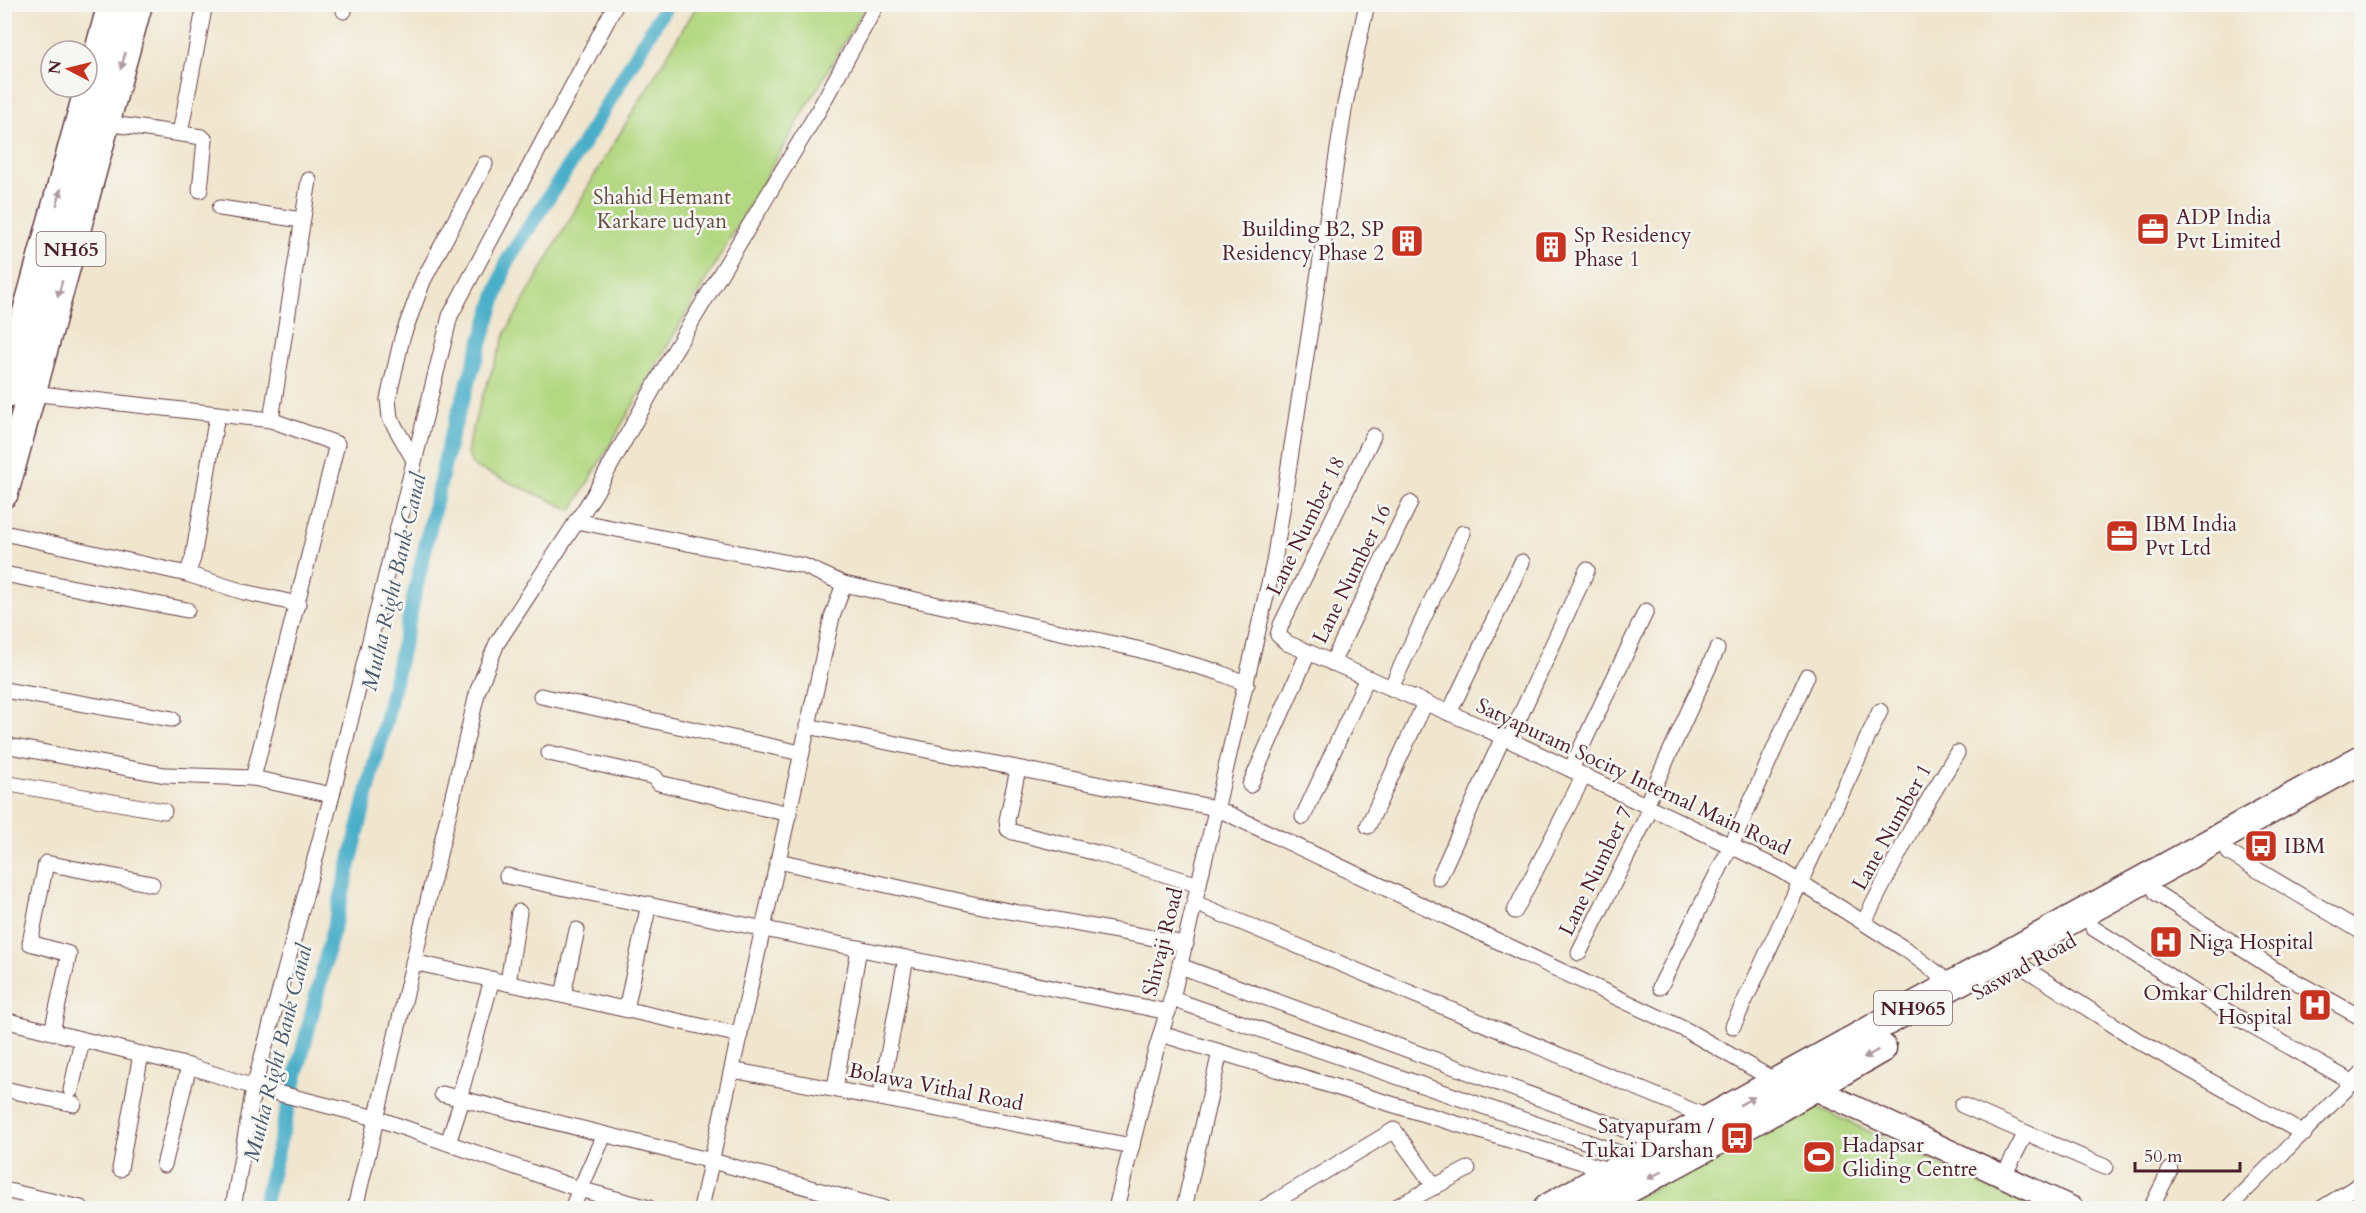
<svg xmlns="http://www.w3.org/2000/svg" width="2366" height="1213" font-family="Cardo,serif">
	<rect width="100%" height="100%" fill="#f6f6f2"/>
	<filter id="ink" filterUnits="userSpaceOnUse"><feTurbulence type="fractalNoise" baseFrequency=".0167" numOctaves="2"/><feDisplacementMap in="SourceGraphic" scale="12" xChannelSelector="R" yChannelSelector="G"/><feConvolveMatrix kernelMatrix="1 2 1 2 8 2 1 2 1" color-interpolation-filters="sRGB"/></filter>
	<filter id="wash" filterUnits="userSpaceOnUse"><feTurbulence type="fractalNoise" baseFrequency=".008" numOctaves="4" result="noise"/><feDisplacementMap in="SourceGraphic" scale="24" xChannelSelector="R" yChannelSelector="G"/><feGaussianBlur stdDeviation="1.35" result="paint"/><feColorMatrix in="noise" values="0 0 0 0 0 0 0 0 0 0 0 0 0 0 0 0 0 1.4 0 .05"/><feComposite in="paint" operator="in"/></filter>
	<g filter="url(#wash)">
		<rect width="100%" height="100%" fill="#f0e5cd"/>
		<g fill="#b3d881" stroke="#7e7c56" stroke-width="1.5">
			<polygon points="698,4 866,5 572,510 473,466 467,454 469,442 480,403 506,332 596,173"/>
			<polygon points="1813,1105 2032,1208 1616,1208"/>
		</g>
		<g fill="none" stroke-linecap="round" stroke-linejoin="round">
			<polyline stroke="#4aafc9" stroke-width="15" points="263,1208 385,723 450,439 507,261 580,149 667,4"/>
		</g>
	</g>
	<g filter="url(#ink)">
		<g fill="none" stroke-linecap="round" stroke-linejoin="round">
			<defs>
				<g id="street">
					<polyline points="344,11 345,4"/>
					<polyline points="106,123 202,137 205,140 200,190"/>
					<polyline points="180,133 205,4"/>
					<polyline points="220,208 302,220"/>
					<polyline points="31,393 271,420 337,444 253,778"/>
					<polyline points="271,420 309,180"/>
					<polyline points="1373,436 1281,625 1278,635 1287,643 1484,728 1781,870 1908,951 1954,986"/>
					<polyline points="414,460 390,418 388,399 402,338 423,281 485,164"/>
					<polyline points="576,521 804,566 844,584 832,617 701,1208"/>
					<polyline points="4,533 187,574 244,592 298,604"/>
					<polyline points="4,574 187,610"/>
					<polyline points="187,574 193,558 217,415"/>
					<polyline points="844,584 1137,649 1218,672 1247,684"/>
					<polyline points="1332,663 1410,503"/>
					<polyline points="1391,688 1463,533"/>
					<polyline points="4,690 172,719"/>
					<polyline points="541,696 801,753"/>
					<polyline points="1449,713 1522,562"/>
					<polyline points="807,726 1216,808 1688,1031 1779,1083"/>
					<polyline points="1509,740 1587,570"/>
					<polyline points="4,745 165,775 253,778 332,795"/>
					<polyline points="549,753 655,777 659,783 789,814"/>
					<polyline points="1018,769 1007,820 1008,829 1013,832 1097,853 1199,885"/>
					<polyline points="1571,769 1646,611"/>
					<polyline points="4,783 164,811"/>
					<polyline points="1250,785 1308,653"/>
					<polyline points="1646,805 1717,649"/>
					<polyline points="1303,817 1367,678"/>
					<polyline points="1368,826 1425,703"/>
					<polyline points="2229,853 2362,932"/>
					<polyline points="778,861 982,906 1186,944"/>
					<polyline points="507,876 1168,1012"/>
					<polyline points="1439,878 1503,737"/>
					<polyline points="2156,893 2280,973 2362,1018"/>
					<polyline points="1195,903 1712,1119"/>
					<polyline points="1515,911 1584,775"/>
					<polyline points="1864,922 1914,824 1957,753"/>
					<polyline points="2093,928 2207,1000 2352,1082"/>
					<polyline points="1579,953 1651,808"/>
					<polyline points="413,962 740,1035"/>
					<polyline points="1180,966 1637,1134 1662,1147"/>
					<polyline points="2023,967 2137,1040 2304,1134"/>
					<polyline points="508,983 519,912"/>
					<polyline points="1660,987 1731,846 1807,676"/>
					<polyline points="563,995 577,930"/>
					<polyline points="1172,999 1637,1159"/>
					<polyline points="626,1009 649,904"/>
					<polyline points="4,1020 189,1066 254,1087 376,1118 579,1189 649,1208"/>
					<polyline points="1733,1026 1880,711"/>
					<polyline points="52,1032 69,954 30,943 46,863 152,884"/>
					<polyline points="1161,1034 1615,1172"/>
					<polyline points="732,1070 1132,1146"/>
					<polyline points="835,1088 859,948"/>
					<polyline points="4,1089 74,1104"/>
					<polyline points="71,1090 82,1040"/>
					<polyline points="442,1094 712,1161 883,1208"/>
					<polyline points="880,1098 906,958"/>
					<polyline points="459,1099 492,979"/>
					<polyline points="1962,1105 2105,1167"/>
					<polyline points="448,1143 462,1100"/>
					<polyline points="164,1165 189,1066"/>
					<polyline points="120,1169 141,1054"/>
					<polyline points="2003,1177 2026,1133"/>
					<polyline points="4,1190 81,1208"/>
					<polyline points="233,1208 254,1087 332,795 450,316 616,4"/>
					<polyline points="355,1208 478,690 497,643 594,495 673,353 817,113 877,4"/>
					<polyline points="572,1208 604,1135"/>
					<polyline points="1116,1208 1152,1064 1174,990 1274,562 1345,104 1367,4"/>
					<polyline points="1184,1208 1220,1052"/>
					<polyline points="1264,1208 1394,1130 1435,1187"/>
					<polyline points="1394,1208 1468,1169"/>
					<polyline points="2151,1208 2170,1170"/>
					<polyline points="2228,1208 2362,1073"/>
					<polyline points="2322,1208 2362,1183"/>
				</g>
				<polyline id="secondary" points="1813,1088 2072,1208"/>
				<g id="highway">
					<polyline points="4,395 112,4"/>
					<polyline points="4,493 138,4"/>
					<polyline points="1548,1208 2362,759"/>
					<polyline points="1593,1208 1780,1107 1882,1048"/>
				</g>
			</defs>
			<use href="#street" stroke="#633d43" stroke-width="17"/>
			<use href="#secondary" stroke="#633d43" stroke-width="25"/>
			<use href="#highway" stroke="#633d43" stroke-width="31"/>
			<use href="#street" stroke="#fff" stroke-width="15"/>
			<use href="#secondary" stroke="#fff" stroke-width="22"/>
			<use href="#highway" stroke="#fff" stroke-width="28"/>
		</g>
		<defs><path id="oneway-solid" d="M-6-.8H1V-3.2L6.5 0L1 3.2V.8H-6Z" transform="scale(1.5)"/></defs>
		<g fill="#ae9aa0">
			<use href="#oneway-solid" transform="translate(123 61) rotate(105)"/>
			<use href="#oneway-solid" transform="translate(59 197) rotate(-75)"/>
			<use href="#oneway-solid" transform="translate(60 289) rotate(105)"/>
			<use href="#oneway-solid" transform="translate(1871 1054) rotate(150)"/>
			<use href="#oneway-solid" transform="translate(1747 1101) rotate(-29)"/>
			<use href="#oneway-solid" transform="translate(1655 1175) rotate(152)"/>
		</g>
	</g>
	<defs>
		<symbol id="office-square" viewBox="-11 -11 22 22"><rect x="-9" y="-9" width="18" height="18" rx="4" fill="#c8321e" stroke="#f6f6f2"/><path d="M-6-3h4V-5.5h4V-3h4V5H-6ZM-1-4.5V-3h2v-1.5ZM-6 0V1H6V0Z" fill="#fff"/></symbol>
		<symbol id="building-square" viewBox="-11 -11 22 22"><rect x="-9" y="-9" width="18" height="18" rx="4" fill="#c8321e" stroke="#f6f6f2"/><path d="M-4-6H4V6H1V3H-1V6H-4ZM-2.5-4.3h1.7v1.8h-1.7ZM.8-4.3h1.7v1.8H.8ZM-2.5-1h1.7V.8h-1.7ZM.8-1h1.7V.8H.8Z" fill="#fff"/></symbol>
		<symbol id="bus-square" viewBox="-11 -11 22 22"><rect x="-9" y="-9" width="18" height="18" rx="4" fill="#c8321e" stroke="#f6f6f2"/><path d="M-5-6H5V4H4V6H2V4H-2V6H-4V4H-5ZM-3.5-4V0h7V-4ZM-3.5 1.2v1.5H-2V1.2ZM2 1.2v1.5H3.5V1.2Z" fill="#fff"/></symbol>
		<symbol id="hospital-square" viewBox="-11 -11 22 22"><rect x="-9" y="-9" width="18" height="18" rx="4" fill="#c8321e" stroke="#f6f6f2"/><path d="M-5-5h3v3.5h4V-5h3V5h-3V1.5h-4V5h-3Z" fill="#fff"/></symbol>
		<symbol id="stadium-square" viewBox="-11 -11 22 22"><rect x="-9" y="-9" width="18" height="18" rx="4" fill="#c8321e" stroke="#f6f6f2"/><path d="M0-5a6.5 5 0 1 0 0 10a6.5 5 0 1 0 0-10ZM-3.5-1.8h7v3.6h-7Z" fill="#fff"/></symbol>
	</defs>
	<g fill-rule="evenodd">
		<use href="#office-square" x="2134" y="210" width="38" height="38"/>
		<use href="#building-square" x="1388" y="222" width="38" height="38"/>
		<use href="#building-square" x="1532" y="228" width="38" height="38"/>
		<use href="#office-square" x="2103" y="517" width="38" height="38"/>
		<use href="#bus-square" x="2242" y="827" width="38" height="38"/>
		<use href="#hospital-square" x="2147" y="923" width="38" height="38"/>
		<use href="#hospital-square" x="2296" y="986" width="38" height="38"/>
		<use href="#bus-square" x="1718" y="1119" width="38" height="38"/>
		<use href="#stadium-square" x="1800" y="1138" width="38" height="38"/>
	</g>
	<g text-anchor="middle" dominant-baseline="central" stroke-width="5" stroke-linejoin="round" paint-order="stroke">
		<g fill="#f6f6f2" stroke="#7e6067" stroke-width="1.5">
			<rect x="36.5" y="232" width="69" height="34" rx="4.5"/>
			<rect x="1874" y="991" width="78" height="34" rx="4.5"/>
		</g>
		<g font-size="20" font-weight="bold" fill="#4a1f2b">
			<text x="71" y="249">NH65</text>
			<text x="1913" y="1008">NH965</text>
		</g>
		<g font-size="21" fill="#644d40" stroke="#f6f6f2">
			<text x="662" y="197">Shahid Hemant<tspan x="662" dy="24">Karkare udyan</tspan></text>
		</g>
		<g font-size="21" fill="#4a1f2b" stroke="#f6f6f2" text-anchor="start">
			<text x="2176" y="217">ADP India<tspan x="2176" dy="24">Pvt Limited</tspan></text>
			<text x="1384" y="229" text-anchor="end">Building B2, SP<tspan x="1384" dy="24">Residency Phase 2</tspan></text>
			<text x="1574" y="235">Sp Residency<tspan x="1574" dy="24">Phase 1</tspan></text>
			<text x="2145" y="524">IBM India<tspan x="2145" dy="24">Pvt Ltd</tspan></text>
			<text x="2284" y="846">IBM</text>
			<text x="2189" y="942">Niga Hospital</text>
			<text x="2292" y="993" text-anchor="end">Omkar Children<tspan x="2292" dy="24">Hospital</tspan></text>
			<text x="1714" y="1126" text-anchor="end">Satyapuram /<tspan x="1714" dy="24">Tukai Darshan</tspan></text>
			<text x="1842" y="1145">Hadapsar<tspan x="1842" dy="24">Gliding Centre</tspan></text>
		</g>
		<g font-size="21" fill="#4a1f2b" stroke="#f6f6f2">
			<text transform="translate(1306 526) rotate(-64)">Lane Number 18</text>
			<text transform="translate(1352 574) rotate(-64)">Lane Number 16</text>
			<text transform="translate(1633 777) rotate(25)">Satyapuram Socity Internal Main Road</text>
			<text transform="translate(1892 827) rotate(-61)">Lane Number 1</text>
			<text transform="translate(1596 871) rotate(-64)">Lane Number 7</text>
			<text transform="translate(1163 942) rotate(-76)">Shivaji Road</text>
			<text transform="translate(2024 967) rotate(-29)">Saswad Road</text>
			<text transform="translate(936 1087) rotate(11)">Bolawa Vithal Road</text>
		</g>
		<g font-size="22" font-style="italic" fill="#4a596a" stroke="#f6f6f2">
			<text transform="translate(394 582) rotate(-77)">Mutha Right Bank Canal</text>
			<text transform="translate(278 1053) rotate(-76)">Mutha Right Bank Canal</text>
		</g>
	</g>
	<rect width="2366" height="1213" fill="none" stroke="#f6f6f2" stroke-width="24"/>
	<g transform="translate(69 69) rotate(277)"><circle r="28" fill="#f6f6f2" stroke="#b1a0a2" stroke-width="1.5"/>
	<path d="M0-4.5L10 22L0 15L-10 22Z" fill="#c8321e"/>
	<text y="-9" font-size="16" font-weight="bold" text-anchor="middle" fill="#4a1f2b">N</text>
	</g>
	<path d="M2135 1162v9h105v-9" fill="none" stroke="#4a1f2b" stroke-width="3"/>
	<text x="2144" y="1162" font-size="18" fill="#4a1f2b" stroke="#f6f6f2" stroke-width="4.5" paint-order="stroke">50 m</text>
</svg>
